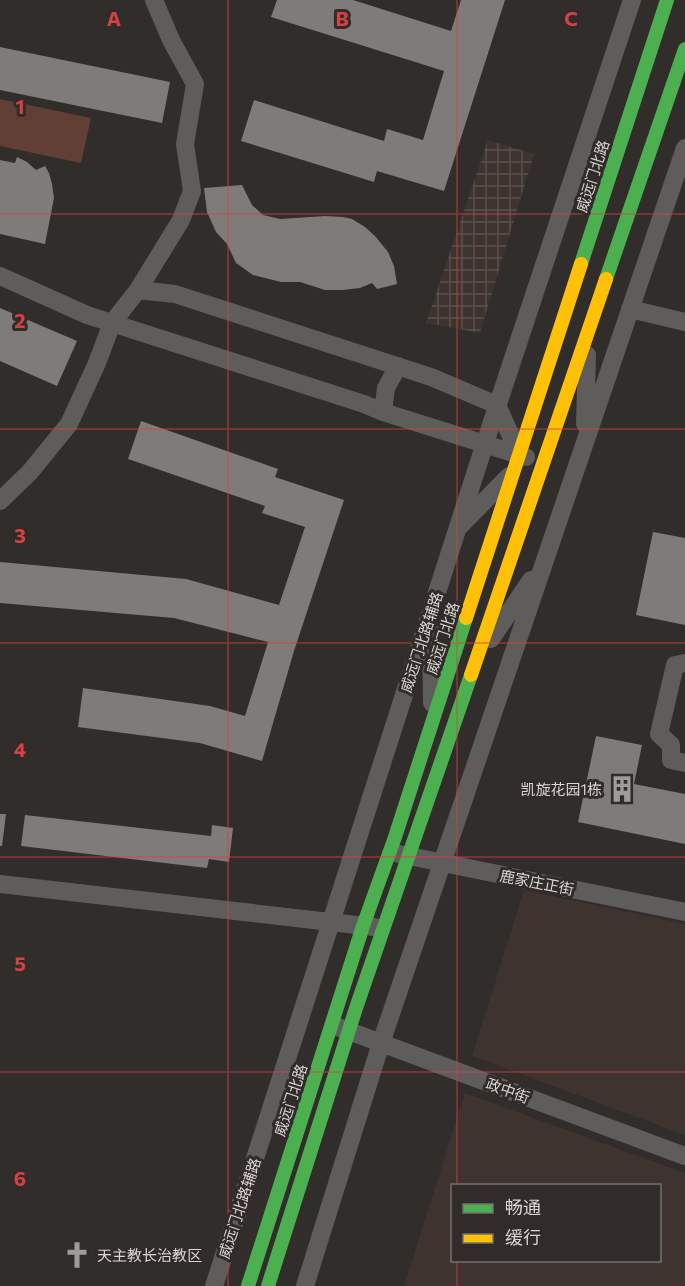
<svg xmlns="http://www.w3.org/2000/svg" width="685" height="1286" font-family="Commissioner,'Noto Sans SC',sans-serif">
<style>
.built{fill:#3e332f;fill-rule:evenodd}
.industrial{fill:url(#industrial-grid)}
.green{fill:#613f34}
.building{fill:#7e7b79}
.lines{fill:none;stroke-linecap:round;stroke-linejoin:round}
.street{stroke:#5f5d5c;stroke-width:18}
.fast{stroke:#4caf50;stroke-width:14}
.slow{stroke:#ffc107;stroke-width:14}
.grid{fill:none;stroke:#d64242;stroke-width:1.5;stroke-opacity:0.55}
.labels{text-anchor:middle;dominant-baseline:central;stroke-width:6;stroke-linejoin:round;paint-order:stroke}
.street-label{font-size:15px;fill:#d9d6d4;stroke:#312c2a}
.poi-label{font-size:15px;fill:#d9d6d4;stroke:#312c2a;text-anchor:end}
.grid-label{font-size:20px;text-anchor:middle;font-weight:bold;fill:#d64242;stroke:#312c2a;stroke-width:6;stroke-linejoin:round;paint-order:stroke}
</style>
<defs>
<pattern id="industrial-grid" width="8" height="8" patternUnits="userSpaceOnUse" patternTransform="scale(1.5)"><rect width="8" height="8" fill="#3e332f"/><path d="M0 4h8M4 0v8" fill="none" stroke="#59504c"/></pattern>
</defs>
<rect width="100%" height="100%" fill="#302d2b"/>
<path class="built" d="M524,890L685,924V1135L472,1056Z
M465,1093L685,1173V1286H404ZM452,1186H660V1260H452Z"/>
<path class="industrial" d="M488,140L534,154L480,333L426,323Z"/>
<path class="green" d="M0,99L91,118L81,163L0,146Z"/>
<path class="building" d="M277,0H353L451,31L461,0H505L444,191L377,171L374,182L241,141L254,100L384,141L387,129L423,140L444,71L271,17Z
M0,47L170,82L162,123L0,90Z
M17,157L27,162L36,170L45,166L49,173L52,184L54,198L45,244L0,234V160L15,163Z
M242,185L252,205L263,215L280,219L325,216L343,217L352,219L365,227L375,236L388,252L394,266L397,284L377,289L372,283L360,288L343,290H325L300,282H281L253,275L236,263L227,244L216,232L207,212L204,188Z
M0,308L77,341L57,386L0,361Z
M141,421L278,469L275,477L344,500L294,651L262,761L200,743L78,727L83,688L210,706L245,716L268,642L174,618L0,603V562L186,579L279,605L305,527L262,513L265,506L128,459Z
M653,532L685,538V625L636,615Z
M596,736L642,745L634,784L685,794V844L578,822Z
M0,814H6L2,846H0Z
M25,815L211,836L212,825L233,828L229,862L209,859L207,868L21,846Z"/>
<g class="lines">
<path class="street" d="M0,276L87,315L364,404L383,412L526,457
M138,290L181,220L192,191L185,144L195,84L171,40L154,0
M630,309L685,322
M383,412L386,388L398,366
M585,424L587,355
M0,501L30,472L69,424L97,363L112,323L138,290L175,294L431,377L497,405L519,454
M459,527L509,476
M431,629L432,703
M491,639L531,580
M685,663L675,665L659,734L671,745V760L685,763
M399,854L685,912
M0,884L374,927
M338,1027L685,1156
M214,1286L485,443L632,0
M305,1286L381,1043L685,148"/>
<path class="fast" d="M581,264L667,0
M606,279L685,49
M248,1286L363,926L395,837L466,618
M268,1286L356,1008L471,675"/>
<path class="slow" d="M466,618L581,264
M471,675L606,279"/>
</g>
<path class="grid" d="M228,0V1286M457,0V1186M0,214H685M0,429H685M0,643H685M0,857H685M0,1072H685M457,1260V1286"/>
<defs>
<symbol id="building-bare" viewBox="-9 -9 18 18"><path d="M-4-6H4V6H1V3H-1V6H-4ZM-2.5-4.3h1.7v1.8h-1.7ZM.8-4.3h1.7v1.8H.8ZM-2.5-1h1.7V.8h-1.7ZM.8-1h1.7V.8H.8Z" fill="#9e9b99" stroke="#312c2a" stroke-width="2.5" paint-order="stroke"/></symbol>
<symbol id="church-bare" viewBox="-9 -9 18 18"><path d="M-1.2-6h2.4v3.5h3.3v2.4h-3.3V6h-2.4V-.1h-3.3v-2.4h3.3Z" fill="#9e9b99" stroke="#312c2a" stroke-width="2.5" paint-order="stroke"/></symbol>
</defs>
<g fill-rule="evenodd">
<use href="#building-bare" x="603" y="770" width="38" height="38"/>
<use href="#church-bare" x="58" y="1236" width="38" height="38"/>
</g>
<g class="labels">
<g class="street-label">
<text transform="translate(592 176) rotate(-72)">威远门北路</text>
<text transform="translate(442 638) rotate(-72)">威远门北路</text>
<text transform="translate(421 642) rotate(-72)">威远门北路辅路</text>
<text transform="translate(537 882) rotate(11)">鹿家庄正街</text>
<text transform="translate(508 1090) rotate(20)">政中街</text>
<text transform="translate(290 1100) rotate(-72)">威远门北路</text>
<text transform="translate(239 1208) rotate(-72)">威远门北路辅路</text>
</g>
<g class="poi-label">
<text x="602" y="789">凯旋花园1栋</text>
<text x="97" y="1255" text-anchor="start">天主教长治教区</text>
</g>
</g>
<g class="grid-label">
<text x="114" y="26">A</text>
<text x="342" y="26">B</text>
<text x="571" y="26">C</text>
<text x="20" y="114">1</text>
<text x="20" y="328">2</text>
<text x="20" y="543">3</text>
<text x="20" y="757">4</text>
<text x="20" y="971">5</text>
<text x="20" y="1186">6</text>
</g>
<rect x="451" y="1184" width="210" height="78" fill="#312c2a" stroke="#74706e" stroke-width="1.5"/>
<rect x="463" y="1204" width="30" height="9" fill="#4caf50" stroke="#74706e" stroke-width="1.5"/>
<text x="505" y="1214" font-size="18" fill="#d9d6d4">畅通</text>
<rect x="463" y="1234" width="30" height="9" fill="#ffc107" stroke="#74706e" stroke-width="1.5"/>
<text x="505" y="1244" font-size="18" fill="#d9d6d4">缓行</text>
</svg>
